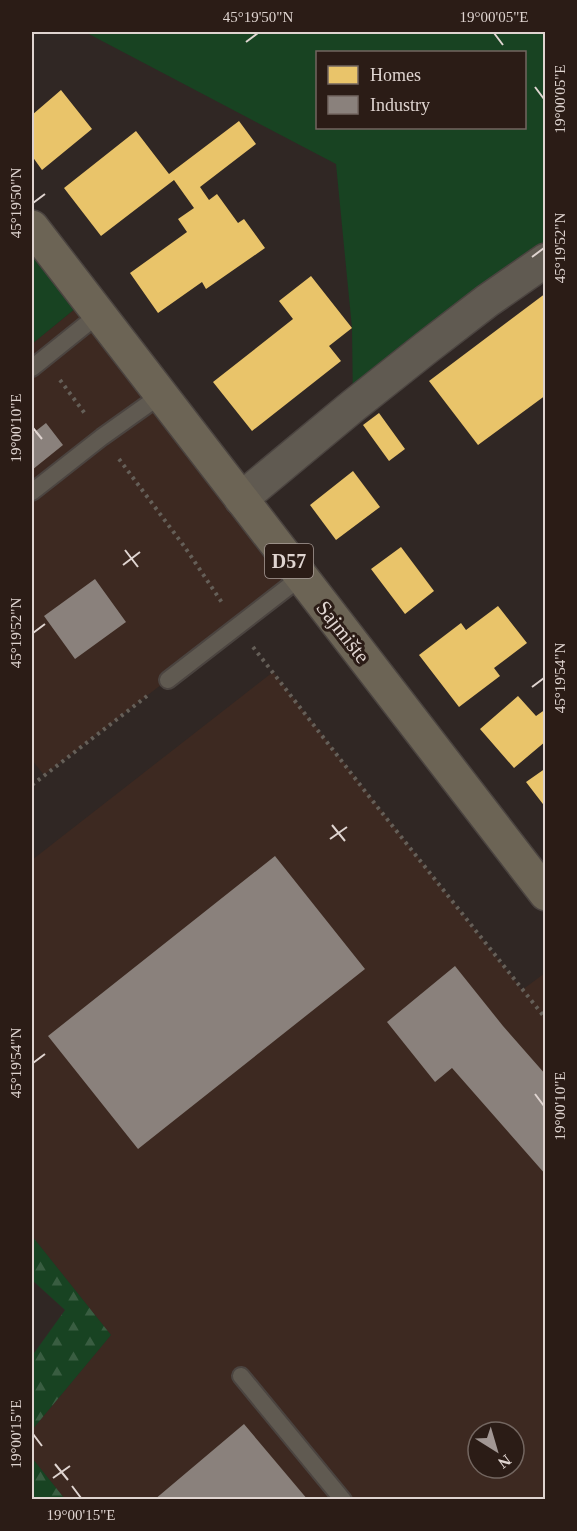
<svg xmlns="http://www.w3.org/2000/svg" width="577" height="1531" font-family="'Times New Roman',serif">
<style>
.built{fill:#3d2921;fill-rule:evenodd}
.grass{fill:#184322;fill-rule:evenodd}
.forest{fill:url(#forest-firs)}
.homes{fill:#e9c46a}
.industry{fill:#8a817c}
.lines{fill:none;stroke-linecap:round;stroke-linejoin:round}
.service-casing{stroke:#4b4440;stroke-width:20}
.minor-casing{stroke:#4b4440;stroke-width:36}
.primary-casing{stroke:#4b4440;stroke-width:36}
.path{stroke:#655f58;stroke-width:4;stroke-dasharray:3 4.5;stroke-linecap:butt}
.service{stroke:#605a51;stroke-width:16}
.minor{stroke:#605a51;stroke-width:33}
.primary{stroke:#6c6455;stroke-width:33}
.ticks{fill:none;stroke:#dfd4d0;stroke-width:2}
.labels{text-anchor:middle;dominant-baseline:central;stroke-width:6;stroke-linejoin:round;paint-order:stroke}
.shield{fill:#2b1c16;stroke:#a99d98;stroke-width:1.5}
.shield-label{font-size:20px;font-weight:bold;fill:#dfd4d0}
.street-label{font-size:21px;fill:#dfd4d0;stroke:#2b1c16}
.neatline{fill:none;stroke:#dfd4d0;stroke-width:2}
.ticks-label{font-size:15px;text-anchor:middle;fill:#dfd4d0}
</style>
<defs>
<pattern id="forest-firs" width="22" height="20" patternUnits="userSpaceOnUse" patternTransform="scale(1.5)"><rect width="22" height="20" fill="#184322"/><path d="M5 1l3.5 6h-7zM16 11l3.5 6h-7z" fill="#395d41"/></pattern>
</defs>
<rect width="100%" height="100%" fill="#302724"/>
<path class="built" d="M87,299L301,577L44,775L32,760V344Z
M273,672L522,990L545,973V1499H65L32,1458V1430L111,1335L32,1236V860ZM478,1432H514V1468H478Z"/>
<path class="grass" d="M85,32H545V260L353,406L352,328L336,164ZM318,52H524V128H318Z
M32,227L87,299L32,344Z"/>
<path class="forest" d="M32,1236L111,1335L32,1430V1356L65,1310L32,1280Z
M32,1458L65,1499H32Z"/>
<path class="homes" d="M61,90L92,129L42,170L32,156V115Z
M239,121L256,144L200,187L209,200L217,194L238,223L244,219L265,248L206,289L202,282L158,313L130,273L187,232L178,219L194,208L174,180L101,236L64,188L136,131L169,174Z
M311,276L352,328L329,346L341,361L252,431L213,382L293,319L279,301Z
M546,293V395L478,445L429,381Z
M379,413L405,449L389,461L363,425Z
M353,471L380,507L336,540L310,505Z
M401,547L434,591L405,614L371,569Z
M498,606L527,643L494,668L500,676L459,707L419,655L461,623L466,630Z
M518,696L536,716L546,709V741L514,768L480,729Z
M546,768V808L526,782Z"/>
<path class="industry" d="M46,423L63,445L32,470V434Z
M95,579L126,622L75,659L44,616Z
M275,856L365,969L138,1149L48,1036Z
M455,966L503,1026L546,1075V1175L452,1068L435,1082L387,1022Z
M244,1424L308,1500H154Z"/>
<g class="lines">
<defs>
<path id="service" d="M32,368L99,314
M32,492L102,437L161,395
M168,680L301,577
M241,1376L343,1500"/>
<path id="minor" d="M241,499L353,406L426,348L487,301L546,260"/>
<path id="primary" d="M32,227L546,894"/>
</defs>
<use href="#service" class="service-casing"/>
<use href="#minor" class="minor-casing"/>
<use href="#primary" class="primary-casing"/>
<path class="path" d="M60,380L86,415
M119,459L184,546L223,604
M253,647L375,804L546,1019
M32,785L147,696"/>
<use href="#service" class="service"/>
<use href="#minor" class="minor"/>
<use href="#primary" class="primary"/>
</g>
<path class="ticks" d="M494,33L503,45M246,42L258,33M535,87L544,99M33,203L45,194M532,257L544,248M33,428L42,439M125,550L138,567M123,565L140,552M33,633L45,624M532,687L544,678M332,825L345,841M330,839L347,827M33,1063L45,1054M535,1094L544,1106M33,1434L42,1446M55,1464L68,1480M53,1478L70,1466M72,1486L81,1498"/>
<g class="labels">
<rect class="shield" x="265" y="544" width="48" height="34" rx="4.5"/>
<g class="shield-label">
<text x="289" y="561">D57</text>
</g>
<g class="street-label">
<text transform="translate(343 632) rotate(52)">Sajmište</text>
</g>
</g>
<rect width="577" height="1531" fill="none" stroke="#2b1c16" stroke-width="66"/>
<rect x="316" y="51" width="210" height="78" fill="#2b1c16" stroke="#736660" stroke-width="1.5"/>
<rect x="328" y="66" width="30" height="18" fill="#e9c46a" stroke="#736660" stroke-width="1.5"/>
<text x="370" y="81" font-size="18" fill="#dfd4d0">Homes</text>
<rect x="328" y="96" width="30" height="18" fill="#8a817c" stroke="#736660" stroke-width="1.5"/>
<text x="370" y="111" font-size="18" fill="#dfd4d0">Industry</text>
<g transform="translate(496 1450) rotate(143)"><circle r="28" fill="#2b1c16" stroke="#736660" stroke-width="1.5"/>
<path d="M0-4.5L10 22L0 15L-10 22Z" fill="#a29794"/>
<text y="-9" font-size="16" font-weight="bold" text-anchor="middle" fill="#dfd4d0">N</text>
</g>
<rect x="33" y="33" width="511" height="1465" class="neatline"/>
<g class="ticks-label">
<text x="258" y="22">45°19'50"N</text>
<text x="494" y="22">19°00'05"E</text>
<text transform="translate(560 99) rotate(-90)" y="5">19°00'05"E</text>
<text transform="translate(16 203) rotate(-90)" y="5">45°19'50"N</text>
<text transform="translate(560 248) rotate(-90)" y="5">45°19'52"N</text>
<text transform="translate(16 428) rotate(-90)" y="5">19°00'10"E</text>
<text transform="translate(16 633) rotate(-90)" y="5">45°19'52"N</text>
<text transform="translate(560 678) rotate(-90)" y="5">45°19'54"N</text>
<text transform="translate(16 1063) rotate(-90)" y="5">45°19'54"N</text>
<text transform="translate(560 1106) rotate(-90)" y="5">19°00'10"E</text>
<text transform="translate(16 1434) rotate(-90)" y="5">19°00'15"E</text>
<text x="81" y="1520">19°00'15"E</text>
</g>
</svg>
